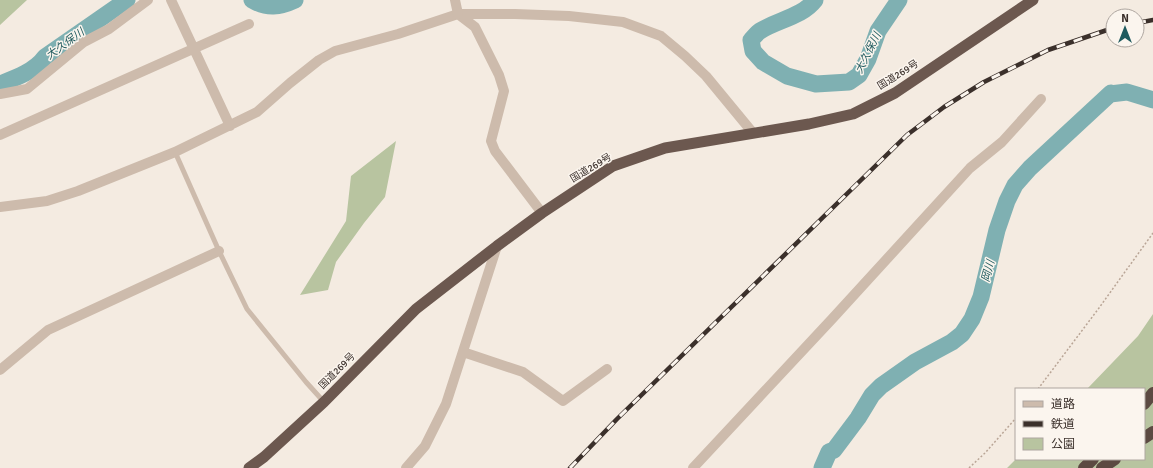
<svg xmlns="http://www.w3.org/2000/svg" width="1153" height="468" font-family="Signika,'Noto Sans JP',sans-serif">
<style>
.green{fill:#b8c4a0}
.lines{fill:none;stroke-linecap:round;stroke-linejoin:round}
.river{stroke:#7fb0b2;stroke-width:17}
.path{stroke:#b9a596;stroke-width:1.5;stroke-dasharray:2 2;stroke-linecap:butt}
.service{stroke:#cdbbac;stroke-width:5}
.minor{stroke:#cdbbac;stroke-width:10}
.tertiary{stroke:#cdbbac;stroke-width:10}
.trunk{stroke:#6c584f;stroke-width:11}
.motorway{stroke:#5c4a42;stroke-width:12}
.rail-casing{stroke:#3b302b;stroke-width:4.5}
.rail{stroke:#fbf5ee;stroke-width:3;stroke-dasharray:9;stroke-linecap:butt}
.labels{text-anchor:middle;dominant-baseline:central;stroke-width:3;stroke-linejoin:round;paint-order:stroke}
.street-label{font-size:10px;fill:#3b302b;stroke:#fbf5ee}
.water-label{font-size:11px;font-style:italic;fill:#1f5a5e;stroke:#fbf5ee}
</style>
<rect width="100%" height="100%" fill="#f4ebe1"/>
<path class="green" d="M0,0H27L0,25Z
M396,141L385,197L364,223L336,262L328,290L300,295L346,221L351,176Z
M1153,314V468H1007L1016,459H1144V389H1087L1138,336Z"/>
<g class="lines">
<path class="river" d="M252,0C267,9 280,7 295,0
M815,0C802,17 777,20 760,31C757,33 754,37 751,40L753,51L763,62L787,76L816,84L849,82L859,75L868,59L878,31L899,0
M0,84C16,78 35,71 45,57L127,0
M822,468L829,452L834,450L858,418L872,395L881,386L915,362L952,342L962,334L972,319L981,297L997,230L1007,201L1015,185L1030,168L1111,93L1110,94L1127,92L1153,100"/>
<path class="path" d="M1038,389L1099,308L1153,233
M969,468L985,453L1016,418"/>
<path class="service" d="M175,152L219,251L247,309L306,382L324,402"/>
<path class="minor" d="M171,0L230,126
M458,14L475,27L499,75L504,91L491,141L495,151L542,213
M0,94L27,89L84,42L109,29L148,0
M0,135L249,24
M0,207L47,201L78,191L175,152L257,112L290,83L319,60L335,51L398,34L458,14H515L569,16L623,22L661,36L685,56L706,76L753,133
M463,352L523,372L563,401L607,369
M406,468L425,446L446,404L497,246
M693,468L832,319L970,168L1002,142L1041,99"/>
<path class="tertiary" d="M455,0L458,14
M0,370L48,330L219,251"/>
<path class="trunk" d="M249,468L264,457L324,402L416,309L497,246L542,213L613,166L665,148L809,124L853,114L895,93L1033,0"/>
<path class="motorway" d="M1144,404L1153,393
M1144,438L1153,432
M1084,468L1093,459
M1102,468L1115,459"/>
<defs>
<path id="rail" d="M1137,23L1153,20
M570,468L617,419L907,135L944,107L984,82L1048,50L1113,28"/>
</defs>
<use href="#rail" class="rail-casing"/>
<use href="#rail" class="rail"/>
</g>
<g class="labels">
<g class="street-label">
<text transform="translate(898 75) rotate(-32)">国道269号</text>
<text transform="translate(591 168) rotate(-31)">国道269号</text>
<text transform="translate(337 371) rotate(-45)">国道269号</text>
</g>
<g class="water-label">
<text transform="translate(65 44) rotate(-36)">大久保川</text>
<text transform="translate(868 53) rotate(-63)">大久保川</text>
<text transform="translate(988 271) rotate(-75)">岡川</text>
</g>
</g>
<rect x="1015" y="388" width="130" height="72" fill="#fbf5ee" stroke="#aea6a0"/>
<rect x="1023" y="401" width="20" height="6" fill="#cdbbac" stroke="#aea6a0"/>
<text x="1051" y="408" font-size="12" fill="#3b302b">道路</text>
<rect x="1023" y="421" width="20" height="6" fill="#3b302b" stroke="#aea6a0"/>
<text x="1051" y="428" font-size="12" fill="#3b302b">鉄道</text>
<rect x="1023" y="438" width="20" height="12" fill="#b8c4a0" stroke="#aea6a0"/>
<text x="1051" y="448" font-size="12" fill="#3b302b">公園</text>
<g transform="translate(1125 28)"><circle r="19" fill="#fbf5ee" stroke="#aea6a0"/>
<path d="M0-3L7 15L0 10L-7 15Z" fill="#1f5a5e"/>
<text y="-6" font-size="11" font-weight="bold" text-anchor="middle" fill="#3b302b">N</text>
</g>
</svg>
